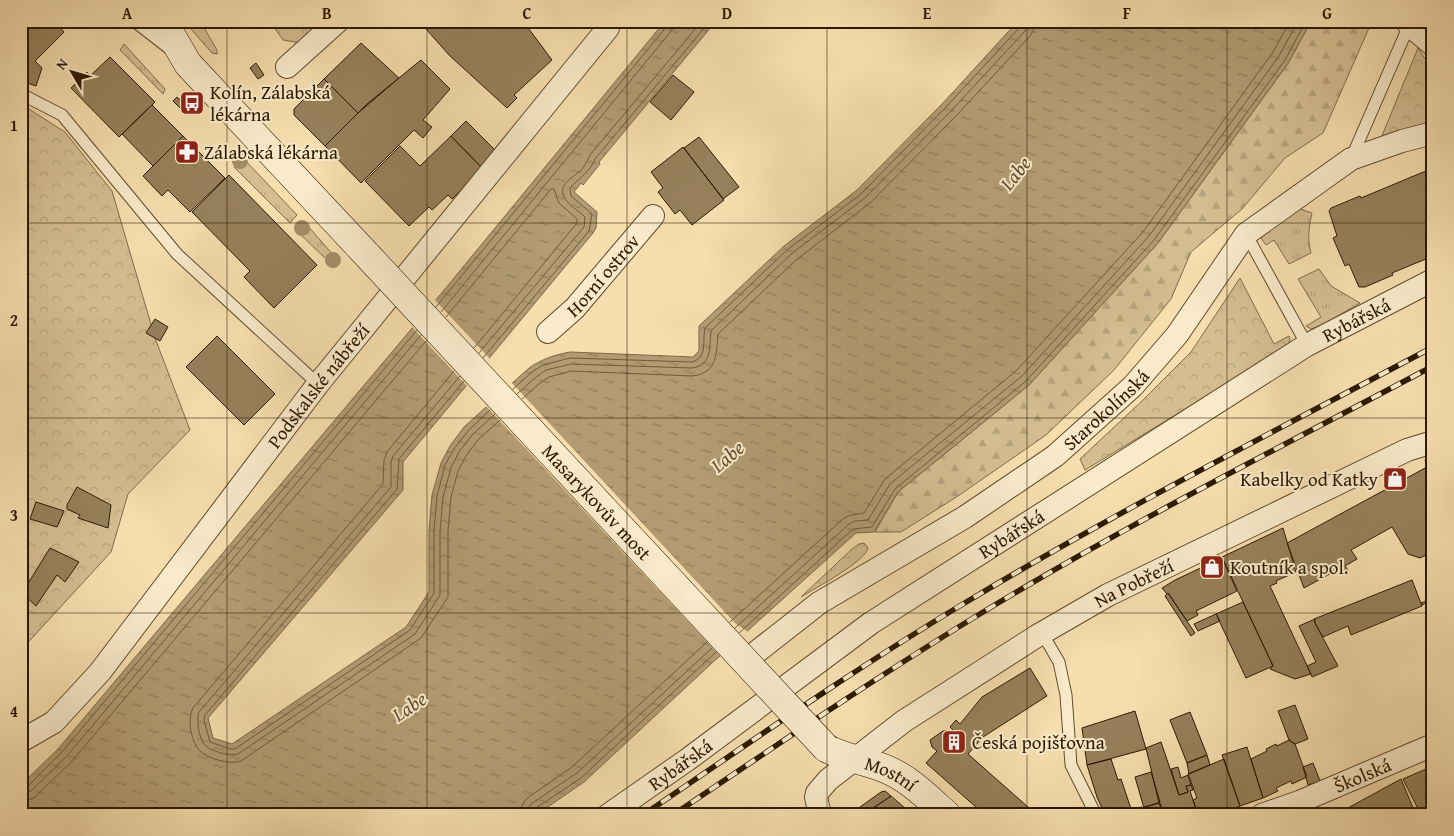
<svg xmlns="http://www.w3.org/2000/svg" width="1454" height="836" font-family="'Gentium Book Plus',serif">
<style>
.grass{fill:url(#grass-tufts);stroke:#806c49}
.forest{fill:url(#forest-firs);stroke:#806c49}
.park{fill:url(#park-crowns);stroke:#806c49}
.water{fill:url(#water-ripples);stroke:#7d6745}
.pier{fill:#f6deae}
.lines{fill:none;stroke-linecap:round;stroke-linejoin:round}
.shore{stroke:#705a3a;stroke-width:1}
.building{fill:#96805b;stroke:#2d1a01}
.lane-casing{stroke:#5f4b2c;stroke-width:13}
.street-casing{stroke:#5f4b2c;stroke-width:24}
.secondary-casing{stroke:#2d1a01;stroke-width:29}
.lane{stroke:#f9eaca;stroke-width:11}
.street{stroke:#f9eaca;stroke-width:22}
.secondary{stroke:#f9eaca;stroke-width:28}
.rail-casing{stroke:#2d1a01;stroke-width:5.5}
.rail{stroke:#f9eaca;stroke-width:4;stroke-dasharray:11;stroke-linecap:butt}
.secondary-bridge-casing{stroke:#2d1a01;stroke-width:29;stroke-linecap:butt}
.secondary-bridge{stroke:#f9eaca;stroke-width:28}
.tree{fill:#a38d66}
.grid{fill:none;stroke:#2d1a01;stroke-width:1;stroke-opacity:0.55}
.labels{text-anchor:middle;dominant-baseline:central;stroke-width:4;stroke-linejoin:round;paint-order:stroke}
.poi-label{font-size:19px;fill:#2d1a01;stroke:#f9eaca;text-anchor:start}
.street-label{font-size:19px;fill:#2d1a01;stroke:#f9eaca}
.water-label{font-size:20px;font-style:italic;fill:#624e2f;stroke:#f9eaca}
.neatline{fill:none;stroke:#2d1a01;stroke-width:2}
.grid-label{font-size:16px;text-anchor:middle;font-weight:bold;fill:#2d1a01}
</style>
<defs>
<pattern id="grass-tufts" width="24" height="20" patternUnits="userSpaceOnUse" patternTransform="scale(1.25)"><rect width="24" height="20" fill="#d4bd91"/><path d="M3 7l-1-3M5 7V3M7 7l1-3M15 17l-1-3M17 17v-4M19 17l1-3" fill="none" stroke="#b6a27b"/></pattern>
<pattern id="forest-firs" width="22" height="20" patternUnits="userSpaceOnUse" patternTransform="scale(1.25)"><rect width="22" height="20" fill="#d4bd91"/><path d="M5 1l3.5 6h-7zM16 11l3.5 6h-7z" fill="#b6a27b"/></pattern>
<pattern id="park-crowns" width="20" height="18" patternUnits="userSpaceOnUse" patternTransform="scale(1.25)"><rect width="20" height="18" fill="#d4bd91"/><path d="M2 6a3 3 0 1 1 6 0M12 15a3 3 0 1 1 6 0" fill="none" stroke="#b6a27b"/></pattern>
<pattern id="water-ripples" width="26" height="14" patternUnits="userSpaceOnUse" patternTransform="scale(1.25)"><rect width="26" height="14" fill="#b29b73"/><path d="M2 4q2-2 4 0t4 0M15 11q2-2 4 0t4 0" fill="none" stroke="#917e5c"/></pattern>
</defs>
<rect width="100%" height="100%" fill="#f6deae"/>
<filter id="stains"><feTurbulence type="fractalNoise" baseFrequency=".004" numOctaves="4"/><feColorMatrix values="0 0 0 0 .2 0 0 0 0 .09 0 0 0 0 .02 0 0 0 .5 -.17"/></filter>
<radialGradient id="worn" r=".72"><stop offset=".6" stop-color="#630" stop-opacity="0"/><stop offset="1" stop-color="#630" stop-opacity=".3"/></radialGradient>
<path class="grass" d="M184,21H200L217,50V54L212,53Z
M282,21H327L301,43L283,40L274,27Z
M124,44L165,89L163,94L120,50Z
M243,158L297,215L290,223L234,167Z
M1297,208L1312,213C1309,226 1307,239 1311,253L1289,264L1274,240L1266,245L1261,238L1278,220Z
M307,225L335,257L330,263L298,232Z
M1319,269L1331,286L1360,303L1322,325L1311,329L1306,326L1321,317L1298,279Z
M864,543L868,548C865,562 815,588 801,597L852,549L859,544Z"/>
<path class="forest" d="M1311,21H1372L1323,133L1285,158L1242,209L1191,252L1171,299L1114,370L1046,435L958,496L901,532H875L898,492L1029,385L1158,243L1289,62Z"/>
<path class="park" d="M1418,48L1433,71V123L1379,143Z
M21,104L65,132L112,191L155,338L190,430L128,494L111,552L21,650Z
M1240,278L1274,344L1289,336L1290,340L1287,347L1085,470L1080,459L1142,401L1191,352Z"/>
<path class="water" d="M665,21H716L599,162L600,164L583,185L581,183L574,192L597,212L596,228L593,233L403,462V490L208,718L213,738L232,744L406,627L429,592V531L432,495L441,463L450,446L464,427L529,368C542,359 554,355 570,352L693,357L699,351V326L784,246L857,190L943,103L1018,21H1311L1289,62L1158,243L1029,385L898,492L874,532L856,533L712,663L584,782L536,815H21V785L58,749L445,289Z"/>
<path class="pier" d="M434,299L491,360L468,387L411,326Z
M510,381L735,623L750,633L722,658L485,405Z"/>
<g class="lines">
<path class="shore" d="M436,307L667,26L668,21
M441,312L672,30L675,21
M446,317L551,189H554L559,203L577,219V223L474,348
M479,353L584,227L585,217C579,211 568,205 564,197C558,185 572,178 579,172C585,167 587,161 590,155L702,21
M483,358L589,231L592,214L571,196L570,188C579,178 590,172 595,159L710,21
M454,371L387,452L384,460L383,484L193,708C187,719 191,741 199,750C208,759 229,765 241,761L421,638L448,597V531L451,497L458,471L466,456L478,440L500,420
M460,376L393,456L391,462V487L199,712C196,720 199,737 204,744C209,751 231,757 238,754L415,634L440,595V531L443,497L451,468L459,452L472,435L495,414
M464,381L399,459L397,489L205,715L204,720L210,742L230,749H235L410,630L434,593V531L437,496L445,465L454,449L468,431L490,410
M513,389L532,372L543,365L570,358L692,362C708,357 702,341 705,328L787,250L861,194L946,107L1020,27L1021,21
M517,394L536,377L546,370L571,364L692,368C713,365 709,346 711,331L791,254L865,198L951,111L1025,31L1027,21
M522,399L540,383L549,377L571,371L692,376C719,373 716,352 718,334L796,260L870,203L956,116L1030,36L1034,29L1035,21
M730,622L844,518L851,515L864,513L885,479L1016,371L1143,232L1273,52L1290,21
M735,628L849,524L855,521L868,520L890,484L1022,376L1149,236L1279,56L1298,21
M739,633L853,529L872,527L895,489L1026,381L1154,240L1285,60L1306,21
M21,788L27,787L62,752L417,330
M21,794L31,791L67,756L421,335
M21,802L34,798L72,761L426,341
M520,815L521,807L526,799L572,767L707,642
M527,815L528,809L531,804L577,773L712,648
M533,815L536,808L581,778L716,652"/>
</g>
<path class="building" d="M21,21H54L64,32L35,61L42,68L36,86L21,81Z
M419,21H523L552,60L514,95L517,98L507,108L449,55Z
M361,43L399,78L358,113L324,79Z
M110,57L155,102L119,137L71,88L87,72L90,76Z
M421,60L450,89L423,120L432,127L423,138L414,130L361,183L325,146L367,104Z
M256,63L264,75L258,79L250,68Z
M673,75L694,92L671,120L650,102Z
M324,79L358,113L325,146L294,115V109Z
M177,97L188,108L184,112L173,101Z
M152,105L183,136L153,166L122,134Z
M466,121L499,154L483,169L451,136Z
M183,136L225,178L190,212L168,190L162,196L143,176Z
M451,136L483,169L452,199L448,195L432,210L429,207L409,226L365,181L400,146L420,166Z
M699,137L739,187L723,199L684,148Z
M683,147L724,200L692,225L680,210L675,214L658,192L663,188L651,172Z
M1433,168V256L1392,273L1393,275L1365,287H1359L1349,264L1345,266L1333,238L1337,236L1329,211L1331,208L1360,196L1361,198Z
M229,175L317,265L274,308L244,277L250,271L192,212Z
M155,319L168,327L160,341L146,333Z
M217,336L275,394L244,425L186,367Z
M1433,458V486L1425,460Z
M1427,467L1433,486V570L1426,555L1420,558L1408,554L1392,527L1351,550L1357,559L1345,566L1348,570L1340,574L1337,570L1304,588L1287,543Z
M77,487L111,505L108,528L78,518L80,515L67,509V505Z
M36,502L64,511L57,527L30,519Z
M1283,528L1296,572L1276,581L1277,583L1270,586L1311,674L1295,679L1270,669L1273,666L1222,557Z
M50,548L79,562L65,582L57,575L36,606L22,593Z
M1222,558L1237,591L1196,611L1198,615L1187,621L1168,593L1167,594L1162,588L1175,580Z
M1412,580L1422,606L1351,635L1348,626L1323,637L1315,623L1314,619Z
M1168,593L1195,633L1191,636L1165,596Z
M1433,598V622L1426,603L1422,605L1421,603Z
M1243,602L1273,666L1246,678L1216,614Z
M1216,614L1220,621L1198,631L1194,624Z
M1315,619V623L1338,666L1312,677L1307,666L1316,662L1299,626Z
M1030,668L1047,696L983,737L968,754L1037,815H985L926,763L937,751L932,747L930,740L943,731H947L951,734L954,731L950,727L956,720L960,724L982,697Z
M1295,705L1308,739L1295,744L1289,740L1278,711Z
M1135,711L1146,749L1087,765L1082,728Z
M1190,712L1207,755L1187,763L1170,720Z
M1289,740L1295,744L1307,777L1292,784L1291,781L1276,788L1278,791L1263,798L1251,759L1267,751L1266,749L1276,744L1277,746Z
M1161,742L1179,795L1188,792L1186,786L1191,785L1193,790L1190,791L1198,815H1164L1159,803L1146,748Z
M1247,747L1263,798L1240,806L1222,755Z
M1207,755L1210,765L1189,774L1187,763Z
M1111,759L1118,780L1121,779L1131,809L1142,807L1145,815H1105L1097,797L1087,765Z
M1224,759L1240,806L1217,815H1198L1193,800L1197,798L1188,774Z
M1313,763L1320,781L1308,785L1303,767Z
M1433,766V813L1421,815L1403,779Z
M1178,767L1181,778L1188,775L1191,785L1186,786L1188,792L1179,795L1171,769Z
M1151,772L1160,802L1144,808L1135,777Z
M1401,779L1416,815H1335Z
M885,791L891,796L863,815H849L881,792Z
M891,796L913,815H863Z
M1160,803L1164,815H1145L1143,807Z"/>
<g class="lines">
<defs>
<path id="lane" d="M134,21L170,49
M21,94L62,115L177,254L318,384
M1351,159L1410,23
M1246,234L1307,345
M1042,633L1059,662L1066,695L1071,765L1093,809"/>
<g id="street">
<path d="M1409,25L1433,45"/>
<path d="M287,67L338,21"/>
<path id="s1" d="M548,332L575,308L653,216"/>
<path id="s2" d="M745,661L819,603L965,517L1055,456L1133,386L1177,335L1246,234L1351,159L1402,141L1433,133"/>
<path id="s3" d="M21,741L54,722L100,672L318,384L608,28L606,21"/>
<path id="s4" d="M608,815L687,760L871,623L1307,345L1433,280"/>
<path id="s5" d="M820,815L816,797L817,793L828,780L904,721L1037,636L1108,595L1407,450L1433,442"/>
<path id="s6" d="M1262,815L1299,802L1433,745"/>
</g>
<g id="secondary">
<path d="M163,21L188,64L368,256"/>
<path id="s7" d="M826,748C846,759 868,761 888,770C911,780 929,799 947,815"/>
</g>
</defs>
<use href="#lane" class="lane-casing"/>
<use href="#street" class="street-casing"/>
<use href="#secondary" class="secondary-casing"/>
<use href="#lane" class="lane"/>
<use href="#street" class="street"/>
<use href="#secondary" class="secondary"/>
<defs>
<path id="rail" d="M643,815C749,743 853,670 963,604C1116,512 1275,431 1433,347
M673,815C771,749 869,682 970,620C1120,528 1277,449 1433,366"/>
</defs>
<use href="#rail" class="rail-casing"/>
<use href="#rail" class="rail"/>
<defs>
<g id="secondary-bridge">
<path id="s8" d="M368,256L826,748"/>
</g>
</defs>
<use href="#secondary-bridge" class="secondary-bridge-casing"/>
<use href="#secondary-bridge" class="secondary-bridge"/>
</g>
<g class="tree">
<circle cx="240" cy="161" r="8"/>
<circle cx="302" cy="228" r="8"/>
<circle cx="333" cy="260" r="8"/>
</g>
<path class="grid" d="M227,21V815M427,21V815M627,21V815M827,21V815M1027,21V815M1227,21V815M21,223H1433M21,418H1433M21,613H1433"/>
<defs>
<symbol id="bus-square" viewBox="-11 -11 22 22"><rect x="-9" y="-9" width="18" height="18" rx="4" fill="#8f2418" stroke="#f9eaca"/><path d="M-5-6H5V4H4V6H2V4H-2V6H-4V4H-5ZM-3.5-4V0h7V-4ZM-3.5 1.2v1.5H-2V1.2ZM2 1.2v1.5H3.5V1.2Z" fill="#fff"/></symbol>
<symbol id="pharmacy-square" viewBox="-11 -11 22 22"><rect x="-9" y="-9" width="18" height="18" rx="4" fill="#8f2418" stroke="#f9eaca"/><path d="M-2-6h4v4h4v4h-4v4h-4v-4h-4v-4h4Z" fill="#fff"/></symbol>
<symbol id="shop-square" viewBox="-11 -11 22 22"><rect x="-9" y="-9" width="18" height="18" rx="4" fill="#8f2418" stroke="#f9eaca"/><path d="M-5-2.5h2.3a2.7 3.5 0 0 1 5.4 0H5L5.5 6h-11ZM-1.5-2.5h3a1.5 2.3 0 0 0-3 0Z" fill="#fff"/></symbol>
<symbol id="building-square" viewBox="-11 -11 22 22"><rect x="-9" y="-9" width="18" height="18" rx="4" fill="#8f2418" stroke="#f9eaca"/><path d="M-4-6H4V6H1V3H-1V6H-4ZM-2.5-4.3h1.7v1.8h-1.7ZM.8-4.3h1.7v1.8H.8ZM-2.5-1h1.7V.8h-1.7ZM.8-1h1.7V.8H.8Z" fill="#fff"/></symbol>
</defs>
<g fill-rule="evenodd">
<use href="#bus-square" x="178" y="89" width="28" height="28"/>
<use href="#pharmacy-square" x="173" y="138" width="28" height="28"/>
<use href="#shop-square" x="1381" y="465" width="28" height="28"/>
<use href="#shop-square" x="1198" y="553" width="28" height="28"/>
<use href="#building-square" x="940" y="728" width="28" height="28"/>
</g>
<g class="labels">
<g class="poi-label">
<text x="210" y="92">Kolín, Zálabská<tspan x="210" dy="22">lékárna</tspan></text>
<text x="204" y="152">Zálabská lékárna</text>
<text x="1378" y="479" text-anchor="end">Kabelky od Katky</text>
<text x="1230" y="567">Koutník a spol.</text>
<text x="972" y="742">Česká pojišťovna</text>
</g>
<g class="street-label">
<text stroke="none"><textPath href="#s1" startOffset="79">Horní ostrov</textPath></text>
<text stroke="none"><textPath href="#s4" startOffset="898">Rybářská</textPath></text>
<text stroke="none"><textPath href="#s3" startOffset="466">Podskalské nábřeží</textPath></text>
<text stroke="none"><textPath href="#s2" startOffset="441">Starokolínská</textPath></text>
<text stroke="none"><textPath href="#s8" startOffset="336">Masarykovův most</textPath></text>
<text stroke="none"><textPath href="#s4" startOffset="492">Rybářská</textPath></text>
<text stroke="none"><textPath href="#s5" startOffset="404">Na Pobřeží</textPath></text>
<text stroke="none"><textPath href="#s4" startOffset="88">Rybářská</textPath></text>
<text stroke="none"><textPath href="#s6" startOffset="108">Školská</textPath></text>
<text stroke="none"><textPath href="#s7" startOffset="70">Mostní</textPath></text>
</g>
<g class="water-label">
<text transform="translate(1015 173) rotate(-52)">Labe</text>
<text transform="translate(727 456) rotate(-41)">Labe</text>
<text transform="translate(409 706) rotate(-34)">Labe</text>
</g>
</g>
<rect width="1454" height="836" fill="none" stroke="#f6deae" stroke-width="55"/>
<g transform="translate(72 72) rotate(308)" stroke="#f9eaca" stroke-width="4" paint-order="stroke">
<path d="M0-4L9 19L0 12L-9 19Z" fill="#2d1a01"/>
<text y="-8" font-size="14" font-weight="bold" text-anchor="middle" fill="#2d1a01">N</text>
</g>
<rect x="28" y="28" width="1398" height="780" class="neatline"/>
<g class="grid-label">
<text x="127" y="19">A</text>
<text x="327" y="19">B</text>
<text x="527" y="19">C</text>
<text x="727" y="19">D</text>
<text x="927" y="19">E</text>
<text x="1127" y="19">F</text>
<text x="1327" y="19">G</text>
<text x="14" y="131">1</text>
<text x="14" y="326">2</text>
<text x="14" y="521">3</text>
<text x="14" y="717">4</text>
</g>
<rect width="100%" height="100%" filter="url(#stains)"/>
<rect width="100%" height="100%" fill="url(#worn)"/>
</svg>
